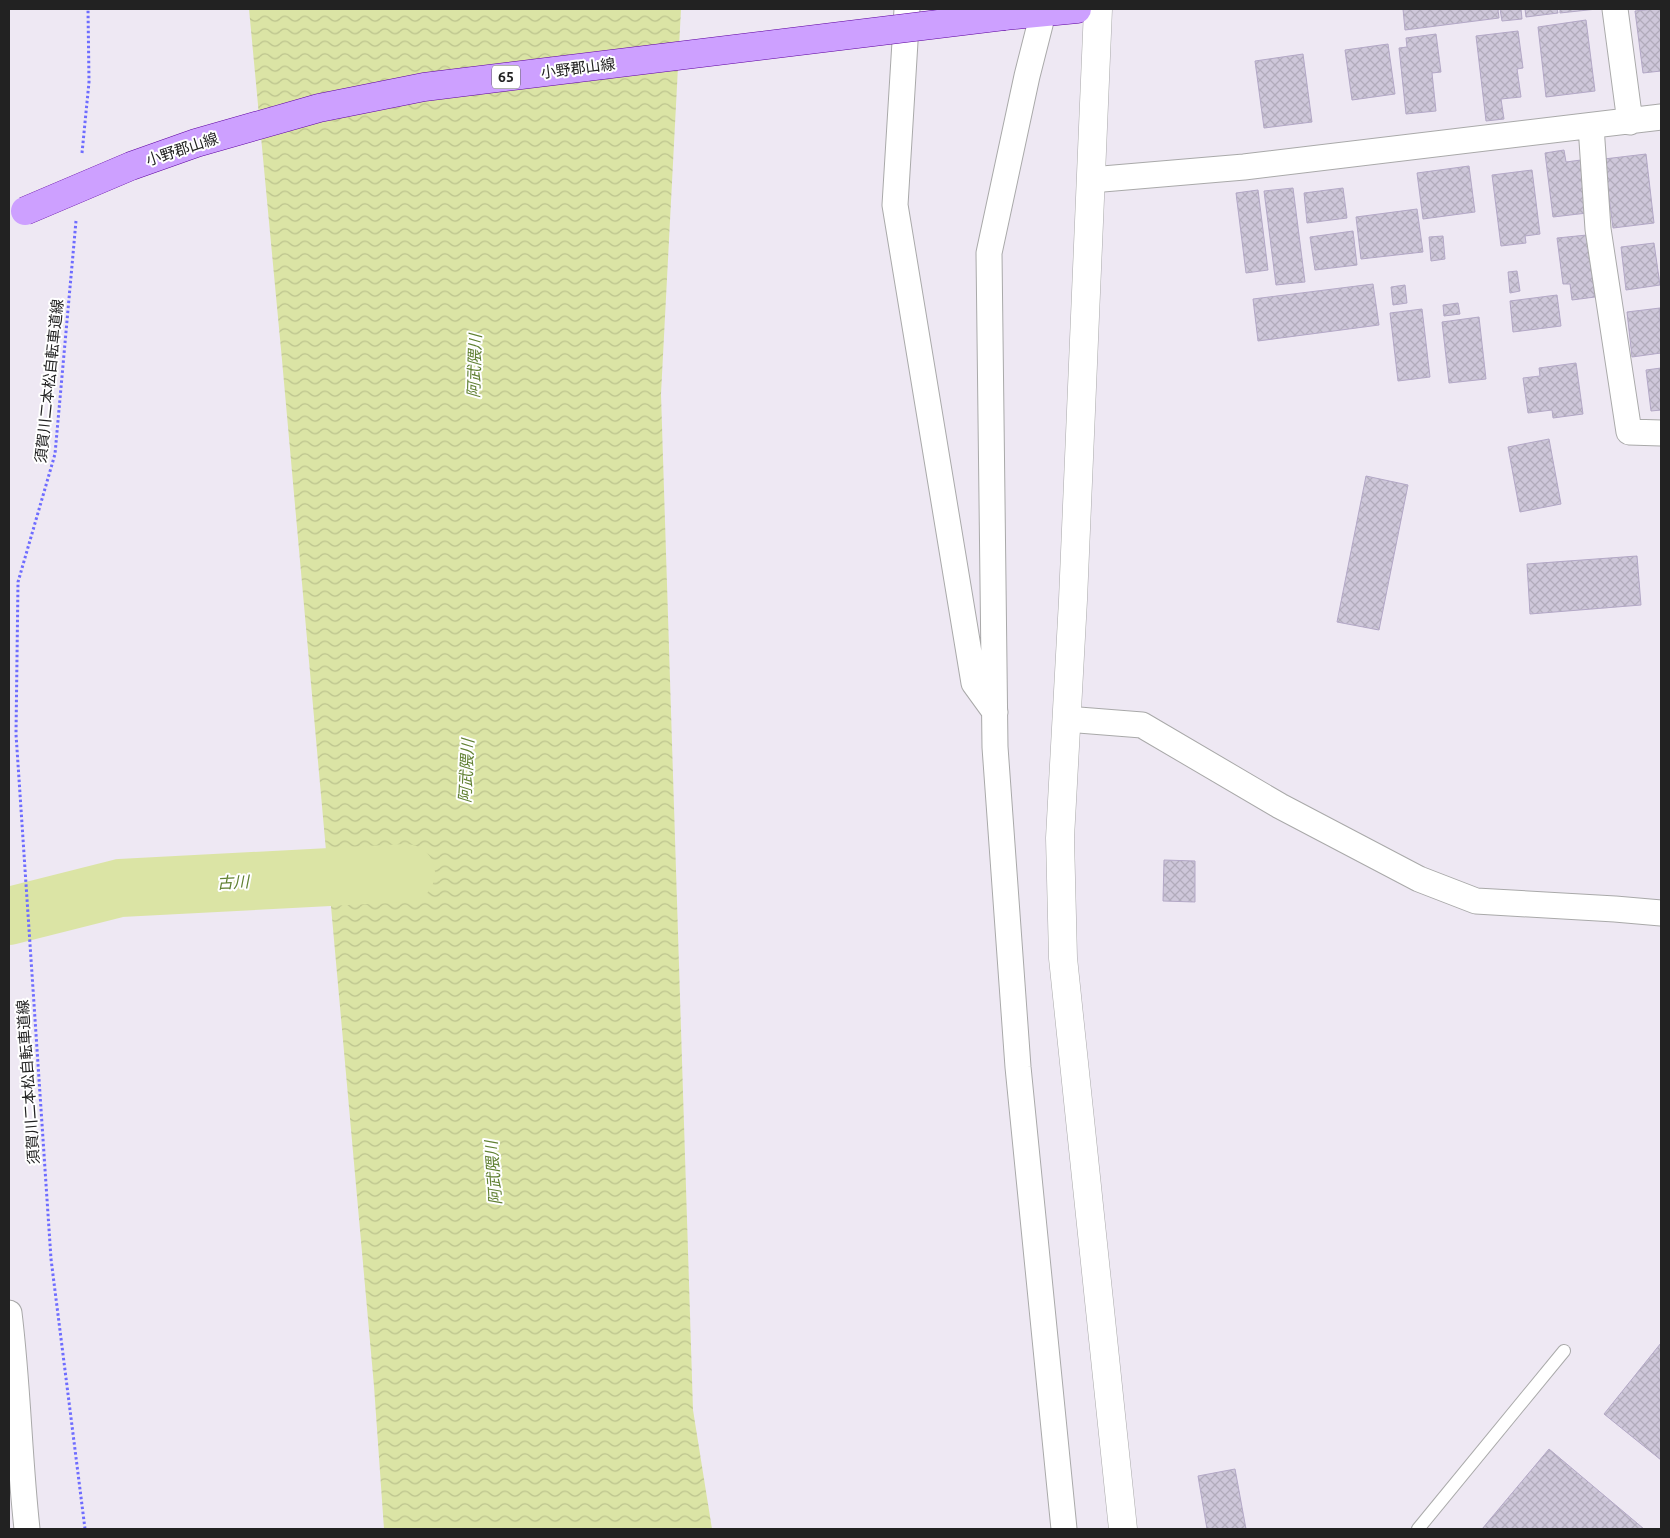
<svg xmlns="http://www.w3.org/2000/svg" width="1670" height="1538" font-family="Ubuntu,'Noto Sans JP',sans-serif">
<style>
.water{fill:url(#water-waves)}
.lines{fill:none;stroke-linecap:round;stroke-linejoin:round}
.river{stroke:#dbe4a5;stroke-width:58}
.building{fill:url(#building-cross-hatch);stroke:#b3a8c6}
.service-casing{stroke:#a9a9a9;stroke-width:14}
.minor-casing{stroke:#a9a9a9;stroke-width:27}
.tertiary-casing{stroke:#a9a9a9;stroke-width:29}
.primary-casing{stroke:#5c009f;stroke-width:29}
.path{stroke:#6e6cff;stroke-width:3;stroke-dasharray:2.5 2.5;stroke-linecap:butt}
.service{stroke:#fff;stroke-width:12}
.minor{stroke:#fff;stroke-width:25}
.tertiary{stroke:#fff;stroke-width:28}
.primary{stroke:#cda0ff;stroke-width:28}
.primary-bridge-casing{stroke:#5c009f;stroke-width:29;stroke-linecap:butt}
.primary-bridge{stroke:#cda0ff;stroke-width:28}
.labels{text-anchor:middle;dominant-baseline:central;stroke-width:4;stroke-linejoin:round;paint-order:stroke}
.shield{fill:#fff;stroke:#646464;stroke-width:1}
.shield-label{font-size:14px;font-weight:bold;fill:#222}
.street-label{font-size:15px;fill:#222;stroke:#fff}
.water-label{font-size:16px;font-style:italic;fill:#608032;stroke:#fff}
</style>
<defs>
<pattern id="water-waves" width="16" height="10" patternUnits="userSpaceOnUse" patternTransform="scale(1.25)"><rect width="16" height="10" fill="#dbe4a5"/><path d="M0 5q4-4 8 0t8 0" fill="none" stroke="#bcc38e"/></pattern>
<pattern id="building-cross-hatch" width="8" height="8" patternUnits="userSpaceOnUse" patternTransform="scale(1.25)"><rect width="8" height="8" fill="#cec7da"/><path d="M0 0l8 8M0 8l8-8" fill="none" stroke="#b1abbb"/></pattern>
</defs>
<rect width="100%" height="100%" fill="#eee8f3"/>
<path class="water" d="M249,9H681L661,394L693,1410L712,1529H384L374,1386L282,360Z"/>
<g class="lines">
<path class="river" d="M9,916L120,888L406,873"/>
</g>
<path class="building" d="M1403,9H1498L1499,18L1405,30Z
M1500,9H1521L1522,19L1502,21Z
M1525,9H1557L1558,13L1526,17Z
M1560,9H1597L1560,13Z
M1654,9H1661V71L1643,73L1635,11Z
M1586,20L1595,91L1546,97L1538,27Z
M1518,31L1523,68L1517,69L1521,97L1501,99L1504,119L1486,121L1476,36Z
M1436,34L1441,72L1432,73L1436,111L1406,114L1399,48L1407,47L1406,38Z
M1388,44L1395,94L1352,100L1345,50Z
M1303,54L1312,122L1264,128L1255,61Z
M1564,150L1566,162L1581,160L1587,213L1553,217L1545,153Z
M1646,154L1654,223L1613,228L1604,159Z
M1469,166L1475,212L1423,219L1417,173Z
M1532,170L1540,234L1525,236L1526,243L1501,246L1492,175Z
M1293,188L1305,282L1276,285L1264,191Z
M1343,188L1347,218L1307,223L1304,193Z
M1258,190L1268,270L1246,273L1236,193Z
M1417,209L1423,252L1361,259L1356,217Z
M1353,231L1357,265L1315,270L1310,237Z
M1587,235L1595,297L1572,300L1570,284H1563L1557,238Z
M1443,236L1445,259L1431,261L1429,237Z
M1654,243L1660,285L1626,290L1621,247Z
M1517,271L1520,291L1510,293L1508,272Z
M1373,284L1379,325L1258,341L1253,299Z
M1405,285L1407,303L1393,305L1391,287Z
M1557,295L1561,326L1513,332L1510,301Z
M1458,303L1460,314L1444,316L1443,305Z
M1660,308L1661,353L1632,357L1627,312Z
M1422,309L1430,377L1398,381L1390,313Z
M1479,317L1486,379L1449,383L1442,322Z
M1576,363L1583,414L1553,418L1552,410L1528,413L1523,378L1540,376L1539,368Z
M1661,368V410L1651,411L1646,370Z
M1549,439L1561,504L1520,512L1508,447Z
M1366,476L1408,485L1379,630L1337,622Z
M1637,556L1641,605L1530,614L1527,564Z
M1164,860L1195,861V902L1163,901Z
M1661,1343V1460L1604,1414Z
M1549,1449L1644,1529H1482Z
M1235,1469L1246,1529H1207L1198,1476Z"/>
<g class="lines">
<defs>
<path id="service" d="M1418,1529L1564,1351"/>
<path id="minor" d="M907,9L895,205L974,683L995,712
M1042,9L1043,13L1027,76L989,253L995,747L1018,1067L1064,1529
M1615,9L1630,122
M1591,126L1598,229L1629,432L1661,433
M1091,180L1244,167L1661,117
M1066,719L1142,725L1280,806L1419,879L1476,901L1615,909L1661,913
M9,1313C18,1385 19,1457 27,1529"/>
<path id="tertiary" d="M1098,9L1073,600L1060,838L1063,958L1123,1529"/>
<path id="primary" d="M1004,16L1077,9"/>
</defs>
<use href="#service" class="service-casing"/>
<use href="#minor" class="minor-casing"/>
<use href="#tertiary" class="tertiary-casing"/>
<use href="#primary" class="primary-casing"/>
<path class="path" d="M82,153L89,82L88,9
M76,221L55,454L18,582L16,734L51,1259L85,1529"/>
<use href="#service" class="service"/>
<use href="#minor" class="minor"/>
<use href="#tertiary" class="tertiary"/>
<use href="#primary" class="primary"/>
<defs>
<path id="primary-bridge" d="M25,211L131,166L196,143L319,108L424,87L1004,16"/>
</defs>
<use href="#primary-bridge" class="primary-bridge-casing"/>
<use href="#primary-bridge" class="primary-bridge"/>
</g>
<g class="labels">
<rect class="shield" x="492" y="65.5" width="28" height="23" rx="4"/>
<g class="shield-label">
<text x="506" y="77">65</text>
</g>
<g class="street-label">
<text transform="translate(578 68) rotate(-7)">小野郡山線</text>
<text transform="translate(182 149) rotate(-18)">小野郡山線</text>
<text transform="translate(49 381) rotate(-84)">須賀川二本松自転車道線</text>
<text transform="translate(28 1082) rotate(-94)">須賀川二本松自転車道線</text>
</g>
<g class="water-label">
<text transform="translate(474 366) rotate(-88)">阿武隈川</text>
<text transform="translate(466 771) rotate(-87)">阿武隈川</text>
<text transform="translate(233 882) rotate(-3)">古川</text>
<text transform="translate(493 1173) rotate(-94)">阿武隈川</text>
</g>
</g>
<rect width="1670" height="1538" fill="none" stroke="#222222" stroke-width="20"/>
</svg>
